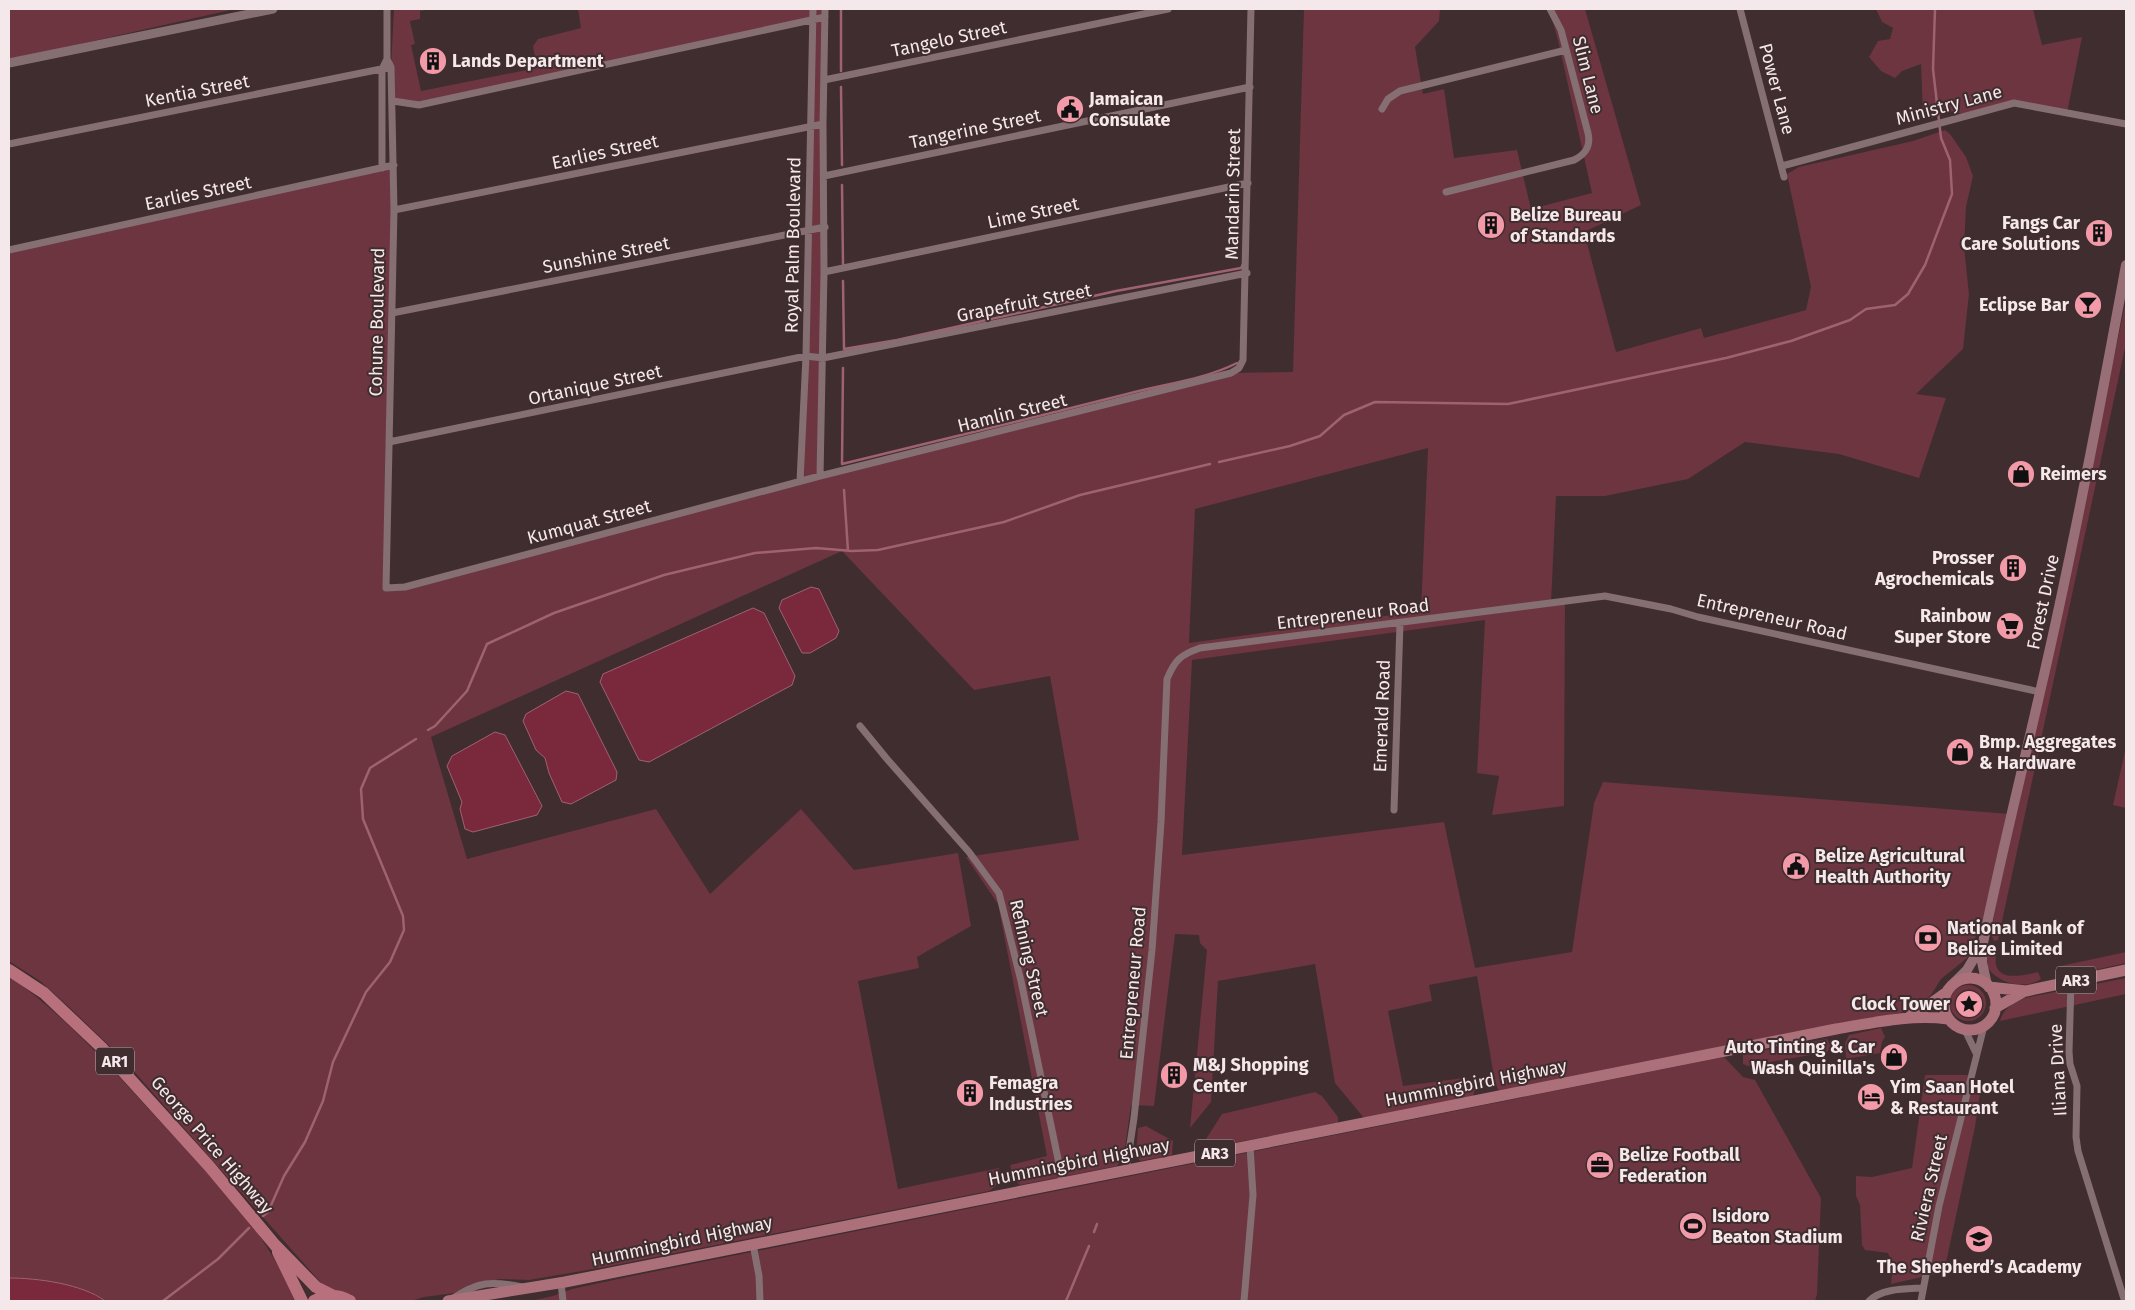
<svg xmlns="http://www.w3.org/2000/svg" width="2135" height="1310" font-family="'Fira Sans',sans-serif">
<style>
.green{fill:#6c3540;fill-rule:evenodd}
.water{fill:#7a283c;stroke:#9f6270}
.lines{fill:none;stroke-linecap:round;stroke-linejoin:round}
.stream{stroke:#9f6270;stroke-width:2.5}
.minor{stroke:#856f72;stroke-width:7}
.tertiary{stroke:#856f72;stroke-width:9}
.secondary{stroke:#986f76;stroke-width:10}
.primary{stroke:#ac707a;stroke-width:11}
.trunk{stroke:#b9707d;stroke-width:12}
.labels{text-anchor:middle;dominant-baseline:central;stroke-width:4;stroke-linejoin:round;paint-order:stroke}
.shield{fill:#3f2d2f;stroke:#beb0b2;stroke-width:1}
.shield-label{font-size:16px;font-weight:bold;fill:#f5e8ea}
.street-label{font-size:18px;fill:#f5e8ea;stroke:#3f2d2f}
.poi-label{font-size:18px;font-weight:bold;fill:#f5e8ea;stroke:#3f2d2f;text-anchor:start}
</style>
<rect width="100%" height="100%" fill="#3f2d2f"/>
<path class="green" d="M9,9H235L9,60Z
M394,9H431L420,11V19L410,21L415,44L411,45L421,91L537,68L533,46L538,39L581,28L578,9H825L820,475L1231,373L1293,372L1304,9H1440L1439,21L1415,47L1423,94L1444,89L1454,158L1517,150L1531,209L1592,193L1558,40L1549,9H1585L1641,205L1584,232L1616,352L1701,328L1704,338L1806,310L1811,287L1787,174L1799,167L1913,141L1945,130L1950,134L1966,157L1973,176L1966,207L1964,247L1969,294L1963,349L1916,394L1946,398L1919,478L1839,454L1745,442L1688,479L1605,496H1556L1551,603L1565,601L1564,806L1492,815L1499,776L1477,773L1485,620L1192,660L1182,855L1444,822L1475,968L1572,952L1594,803L1603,782L2010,814L1994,892L1967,958L1941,979L1931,995L1921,1004L1904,1012L1499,1091L1495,1083L1477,976L1429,985L1432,1001L1388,1011L1403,1086L1464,1078L1475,1090L1473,1096L1364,1118L1335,1083L1315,964L1218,981L1211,1102L1190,1128L1207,950L1200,943L1199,935L1175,934L1154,1106L1131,1105L1124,1155L1117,1166L1020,1185L1013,1177L1010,1165L1047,1156L998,904L966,857L1079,840L1050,676L974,690L842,551L431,737L467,859L656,809L710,894L801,809L854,870L958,853L971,926L917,957L919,968L858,981L898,1189L999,1168C1000,1181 1000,1184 989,1191L605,1267L529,1280L500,1279L469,1285L455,1293L424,1297L411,1301H358L322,1284L123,1059L69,1007L40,981L9,961V250L394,165L387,588L800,481L813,20L419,105L393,101L391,67ZM1428,448L1421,611L1189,643L1195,509Z
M1876,9H2033L2042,45L2082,37L2067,113L2014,103L1968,115L1949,111L1932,118L1923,115L1921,64L1902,71L1895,78L1881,71L1869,57L1878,41L1890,39L1893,28L1882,22Z
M2126,300V343L1998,940L1994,941L1991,934L1998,893L2044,690Z
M2126,747V808L2113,805Z
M1991,951L1996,955C1992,983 2021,976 2038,972L2041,979C2024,990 1999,984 1988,968L1987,954Z
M2126,952V963L2072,975L2060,974L2056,967Z
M9,976C66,1016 110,1067 157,1118C188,1152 223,1185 250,1223C268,1246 284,1275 297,1301H105L97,1295L20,1278H9Z
M2126,978V994L2000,1021C2003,1008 2014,1003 2025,998Z
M1950 1003a18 18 0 1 1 36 0a18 18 0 1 1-36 0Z
M1881,1028L1885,1037L1882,1042L1880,1053L1846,1059L1845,1043L1849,1035Z
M1827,1039L1831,1047L1827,1052L1748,1066L1743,1064V1054Z
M1724,1057L1743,1077L1755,1080L1821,1198L1817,1294L1815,1301H530L553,1296L572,1289L627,1277Z
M1925,1075H1968L1966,1088H1977V1085L1981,1086L1975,1127L1944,1272L1891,1284L1893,1265L1888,1253L1865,1250L1862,1245L1860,1205L1856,1196V1176L1872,1177L1912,1168Z
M1315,1092L1322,1096L1338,1117V1123L1207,1148L1204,1142L1222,1114Z
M1146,1126L1173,1141L1172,1155L1140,1161L1136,1155L1138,1128Z"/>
<path class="water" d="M811,587L819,589L839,631L836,638L810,653H802L779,608L782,600Z
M753,608L764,613L795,676L792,685L649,762L639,760L600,682L603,674Z
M566,691L578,694L617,772L616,780L571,804L562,802L549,773L545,758L536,750L523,721L526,714Z
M495,732L505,735L542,806L537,815L473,832L465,829L460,809L462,802L447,766L452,756Z
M9,1278C37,1278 83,1284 105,1301H9Z"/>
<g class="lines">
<path class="stream" d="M841,71V9
M841,87L842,165
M842,185L843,264
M843,281L844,349L897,340L1116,291L1241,268L1243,264
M843,368L842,464C938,441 1032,418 1127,394C1164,384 1203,380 1237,363
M1219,462L1290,446L1320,436L1344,415L1375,402L1508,404L1726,358L1791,341L1850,320L1866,309L1895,305L1908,294L1925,265L1952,194L1950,160L1941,138L1933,69L1935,9
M844,490L848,551
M428,730L435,726L467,691L487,644L554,613L664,575L755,553L816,548L852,551L878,550L1004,522L1080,495L1210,464
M263,1216L268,1212L284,1176L305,1142L323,1101L333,1062L366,992L390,962L404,930L403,916L363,819L361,789L370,768L416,739
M1094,1232L1097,1224
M163,1301L218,1259L249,1228
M1066,1301L1089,1246"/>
<path class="minor" d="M1740,9L1784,177
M387,59L391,67L394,210L386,588L405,587L820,476L1231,373L1239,368L1243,360L1251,9
M824,80L1168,9
M393,101L419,105L825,17
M1382,109L1388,99L1400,91L1566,50
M9,144L391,67
M1782,166L2014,103L2126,124
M382,168V69L387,59V9
M824,176L1250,87
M1446,192L1574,160C1586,154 1591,146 1588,133L1561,30L1550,9
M394,210L823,124
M9,250L394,165
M824,272L1248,183
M392,313L825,227
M389,442L806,356L823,358L1247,273
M820,476L824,272L823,124L825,9
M800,481L806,356L813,9
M860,726L887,759L969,852L999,893L1021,981L1063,1183
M1394,810L1400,623
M2071,981L2069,1052L2070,1064L2077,1086L2076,1137L2078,1151L2124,1299
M1965,1030L1976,1053
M1126,1171L1134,1118L1152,950L1161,822L1167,679C1175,660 1180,655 1200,648L1605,596L1671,609L1698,617L2040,692
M753,1244L759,1276L760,1301
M561,1283L563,1301
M452,1299C478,1281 492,1281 522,1287
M1244,1301L1253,1195L1250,1146
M1869,1301C1882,1288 1906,1289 1923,1288
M1921,1301L1939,1206L1984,1026"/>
<path class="tertiary" d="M9,63L273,9"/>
<path class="secondary" d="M1956,981L1967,970L1981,946
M1987,985L1982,962L1983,943C2000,859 2021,776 2040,692C2073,551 2100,408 2126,265"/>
<path class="primary" d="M1944 1004a26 26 0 1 1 52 0a26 26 0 1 1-52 0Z
M1989,987L2026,991L2126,970
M1995,1008L2025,991
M1911,1015L1926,1007L1947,992
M448,1301L565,1282L1836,1029C1873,1023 1910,1014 1948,1019"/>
<path class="trunk" d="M9,970L44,993L101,1047L209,1166L275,1245L316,1287L334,1296
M278,1252L302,1301
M314,1301C326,1294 338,1294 350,1301"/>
</g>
<defs>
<symbol id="building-disc" viewBox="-11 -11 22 22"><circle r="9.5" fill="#f39aa9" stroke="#3f2d2f"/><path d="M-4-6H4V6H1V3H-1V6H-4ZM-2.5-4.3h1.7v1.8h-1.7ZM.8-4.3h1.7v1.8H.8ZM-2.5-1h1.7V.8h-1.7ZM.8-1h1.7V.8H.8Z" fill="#111"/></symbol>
<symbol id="civic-disc" viewBox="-11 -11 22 22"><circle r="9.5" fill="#f39aa9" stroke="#3f2d2f"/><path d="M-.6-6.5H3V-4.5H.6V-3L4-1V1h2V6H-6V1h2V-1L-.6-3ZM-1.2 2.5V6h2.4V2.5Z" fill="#111"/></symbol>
<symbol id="bar-disc" viewBox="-11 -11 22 22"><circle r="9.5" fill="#f39aa9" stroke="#3f2d2f"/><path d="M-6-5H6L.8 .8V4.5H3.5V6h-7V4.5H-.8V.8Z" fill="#111"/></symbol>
<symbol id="shop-disc" viewBox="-11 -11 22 22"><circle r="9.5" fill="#f39aa9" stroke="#3f2d2f"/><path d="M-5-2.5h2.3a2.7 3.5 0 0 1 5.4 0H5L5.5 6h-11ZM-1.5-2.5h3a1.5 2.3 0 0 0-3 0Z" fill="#111"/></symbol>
<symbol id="supermarket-disc" viewBox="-11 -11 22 22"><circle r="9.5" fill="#f39aa9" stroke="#3f2d2f"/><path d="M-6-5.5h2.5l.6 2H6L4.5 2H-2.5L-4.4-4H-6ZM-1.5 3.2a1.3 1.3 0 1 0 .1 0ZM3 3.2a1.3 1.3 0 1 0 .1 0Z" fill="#111"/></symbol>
<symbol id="bank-disc" viewBox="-11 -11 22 22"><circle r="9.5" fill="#f39aa9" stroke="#3f2d2f"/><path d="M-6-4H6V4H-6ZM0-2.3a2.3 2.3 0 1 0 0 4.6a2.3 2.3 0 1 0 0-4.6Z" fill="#111"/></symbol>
<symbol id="sight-disc" viewBox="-11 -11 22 22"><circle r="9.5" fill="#f39aa9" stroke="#3f2d2f"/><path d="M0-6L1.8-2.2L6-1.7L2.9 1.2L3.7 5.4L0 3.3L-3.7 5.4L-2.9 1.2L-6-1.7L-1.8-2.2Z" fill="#111"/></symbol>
<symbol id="hotel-disc" viewBox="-11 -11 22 22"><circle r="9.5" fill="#f39aa9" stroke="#3f2d2f"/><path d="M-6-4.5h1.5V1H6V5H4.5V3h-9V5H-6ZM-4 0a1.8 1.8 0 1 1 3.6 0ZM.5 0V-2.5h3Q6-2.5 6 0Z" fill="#111"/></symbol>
<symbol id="office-disc" viewBox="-11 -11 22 22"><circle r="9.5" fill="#f39aa9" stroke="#3f2d2f"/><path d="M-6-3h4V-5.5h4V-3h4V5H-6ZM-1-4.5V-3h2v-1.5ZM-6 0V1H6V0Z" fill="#111"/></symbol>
<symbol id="stadium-disc" viewBox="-11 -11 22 22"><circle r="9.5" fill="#f39aa9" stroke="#3f2d2f"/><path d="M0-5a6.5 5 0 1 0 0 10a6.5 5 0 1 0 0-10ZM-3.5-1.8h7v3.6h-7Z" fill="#111"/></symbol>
<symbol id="school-disc" viewBox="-11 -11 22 22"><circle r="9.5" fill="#f39aa9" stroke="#3f2d2f"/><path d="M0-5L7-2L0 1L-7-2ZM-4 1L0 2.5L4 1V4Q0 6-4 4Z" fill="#111"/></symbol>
</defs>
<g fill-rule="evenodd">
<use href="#building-disc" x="417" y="45" width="32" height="32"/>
<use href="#civic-disc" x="1054" y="93" width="32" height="32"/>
<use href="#building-disc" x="1475" y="209" width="32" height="32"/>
<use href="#building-disc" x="2083" y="217" width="32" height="32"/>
<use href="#bar-disc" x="2072" y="289" width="32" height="32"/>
<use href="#shop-disc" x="2005" y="458" width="32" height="32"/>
<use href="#building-disc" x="1997" y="552" width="32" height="32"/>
<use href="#supermarket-disc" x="1994" y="610" width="32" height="32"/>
<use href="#shop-disc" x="1944" y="736" width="32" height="32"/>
<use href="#civic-disc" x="1780" y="850" width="32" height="32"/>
<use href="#bank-disc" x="1912" y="922" width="32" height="32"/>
<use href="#sight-disc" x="1953" y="988" width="32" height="32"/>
<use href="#shop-disc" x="1878" y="1041" width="32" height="32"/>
<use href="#building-disc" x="1158" y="1059" width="32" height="32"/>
<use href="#building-disc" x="954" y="1077" width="32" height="32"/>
<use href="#hotel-disc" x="1855" y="1081" width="32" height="32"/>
<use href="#office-disc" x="1584" y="1149" width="32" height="32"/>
<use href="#stadium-disc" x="1677" y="1210" width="32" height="32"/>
<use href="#school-disc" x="1963" y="1223" width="32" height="32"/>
</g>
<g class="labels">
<g class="shield">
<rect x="2056" y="966.5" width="40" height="27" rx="4"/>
<rect x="96" y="1047.5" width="38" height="27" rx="4"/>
<rect x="1195" y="1139.5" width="40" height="27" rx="4"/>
</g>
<g class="shield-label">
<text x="2076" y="980">AR3</text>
<text x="115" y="1061">AR1</text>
<text x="1215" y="1153">AR3</text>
</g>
<g class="street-label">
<text transform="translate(949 39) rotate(-12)">Tangelo Street</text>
<text transform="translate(1588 75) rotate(76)">Slim Lane</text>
<text transform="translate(1777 89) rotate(75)">Power Lane</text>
<text transform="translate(197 91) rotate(-11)">Kentia Street</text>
<text transform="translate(1949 105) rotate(-15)">Ministry Lane</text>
<text transform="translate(975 129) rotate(-12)">Tangerine Street</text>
<text transform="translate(605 152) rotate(-12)">Earlies Street</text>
<text transform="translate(198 193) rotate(-12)">Earlies Street</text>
<text transform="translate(1233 194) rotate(-89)">Mandarin Street</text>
<text transform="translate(1033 213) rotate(-12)">Lime Street</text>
<text transform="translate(793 245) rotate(-89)">Royal Palm Boulevard</text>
<text transform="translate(606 255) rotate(-11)">Sunshine Street</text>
<text transform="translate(1024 303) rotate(-11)">Grapefruit Street</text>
<text transform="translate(377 322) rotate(-89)">Cohune Boulevard</text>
<text transform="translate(595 385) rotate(-12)">Ortanique Street</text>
<text transform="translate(1012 413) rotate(-14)">Hamlin Street</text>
<text transform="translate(589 522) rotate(-15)">Kumquat Street</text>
<text transform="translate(2043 602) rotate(-78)">Forest Drive</text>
<text transform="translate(1353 614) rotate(-7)">Entrepreneur Road</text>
<text transform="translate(1772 617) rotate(13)">Entrepreneur Road</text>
<text transform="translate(1382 716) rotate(-88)">Emerald Road</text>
<text transform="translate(1029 958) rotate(77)">Refining Street</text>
<text transform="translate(1133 983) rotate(-85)">Entrepreneur Road</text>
<text transform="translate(2058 1070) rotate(-93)">Iliana Drive</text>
<text transform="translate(1476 1083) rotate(-11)">Hummingbird Highway</text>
<text transform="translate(212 1145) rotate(49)">George Price Highway</text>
<text transform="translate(1079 1162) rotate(-11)">Hummingbird Highway</text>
<text transform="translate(1929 1188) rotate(-77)">Riviera Street</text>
<text transform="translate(682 1241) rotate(-12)">Hummingbird Highway</text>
</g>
<g class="poi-label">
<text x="452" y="61">Lands Department</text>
<text x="1089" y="99">Jamaican<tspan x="1089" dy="21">Consulate</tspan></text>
<text x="1510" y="215">Belize Bureau<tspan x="1510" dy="21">of Standards</tspan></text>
<text x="2080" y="223" text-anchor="end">Fangs Car<tspan x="2080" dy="21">Care Solutions</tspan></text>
<text x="2069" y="305" text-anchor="end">Eclipse Bar</text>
<text x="2040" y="474">Reimers</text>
<text x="1994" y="558" text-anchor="end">Prosser<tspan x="1994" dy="21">Agrochemicals</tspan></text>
<text x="1991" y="616" text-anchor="end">Rainbow<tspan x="1991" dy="21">Super Store</tspan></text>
<text x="1979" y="742">Bmp. Aggregates<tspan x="1979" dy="21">&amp; Hardware</tspan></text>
<text x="1815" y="856">Belize Agricultural<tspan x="1815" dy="21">Health Authority</tspan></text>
<text x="1947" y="928">National Bank of<tspan x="1947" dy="21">Belize Limited</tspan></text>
<text x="1950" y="1004" text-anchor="end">Clock Tower</text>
<text x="1875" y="1047" text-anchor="end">Auto Tinting &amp; Car<tspan x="1875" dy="21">Wash Quinilla's</tspan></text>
<text x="1193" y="1065">M&amp;J Shopping<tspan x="1193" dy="21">Center</tspan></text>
<text x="989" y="1083">Femagra<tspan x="989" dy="21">Industries</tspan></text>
<text x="1890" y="1087">Yim Saan Hotel<tspan x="1890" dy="21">&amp; Restaurant</tspan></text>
<text x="1619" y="1155">Belize Football<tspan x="1619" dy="21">Federation</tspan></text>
<text x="1712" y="1216">Isidoro<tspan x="1712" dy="21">Beaton Stadium</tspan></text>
<text x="1979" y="1267" text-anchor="middle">The Shepherd’s Academy</text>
</g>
</g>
<rect width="2135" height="1310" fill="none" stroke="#f5e8ea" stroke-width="20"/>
</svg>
